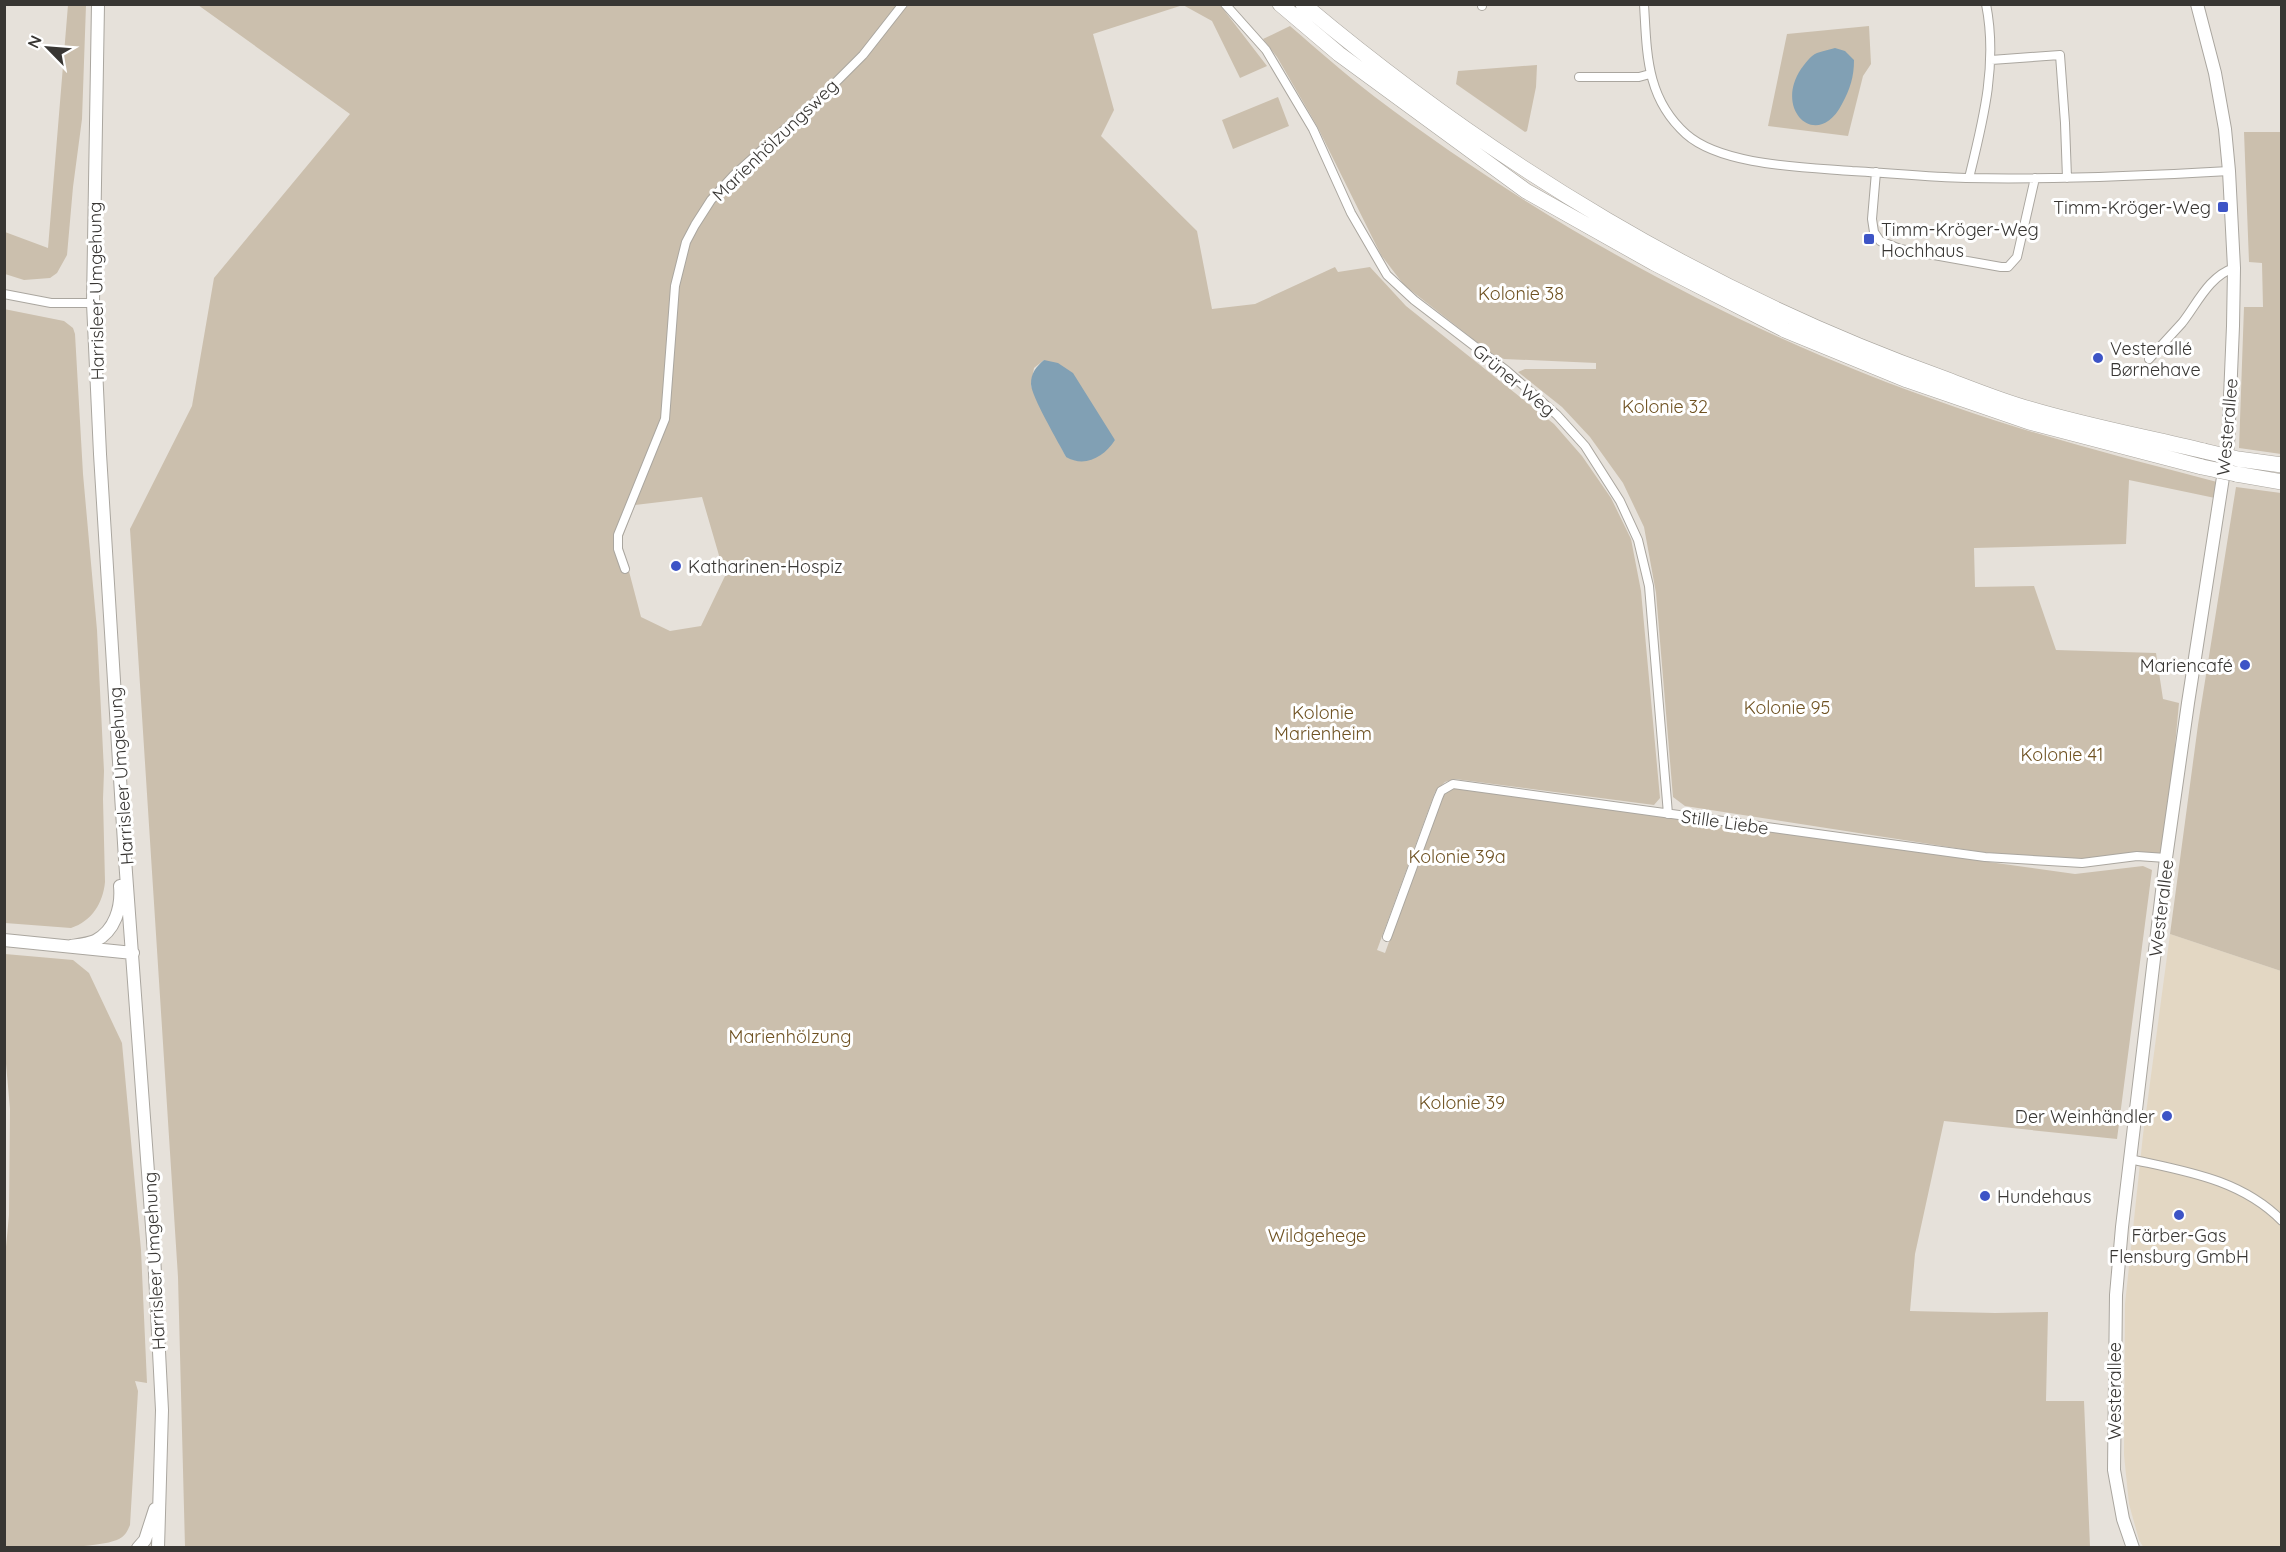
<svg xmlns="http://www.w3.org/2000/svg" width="2286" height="1552" font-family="Quicksand,sans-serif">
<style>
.industrial{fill:#e3d7c3}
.green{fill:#cbbfad;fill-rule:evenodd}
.water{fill:#81a0b4}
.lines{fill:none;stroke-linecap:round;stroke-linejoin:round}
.street-casing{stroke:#aaa69f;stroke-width:10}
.secondary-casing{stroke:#aaa69f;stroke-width:14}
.highway-casing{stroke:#aaa69f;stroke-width:16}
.street{stroke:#fff;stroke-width:8}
.secondary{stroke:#fff;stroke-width:12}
.highway{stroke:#fff;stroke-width:15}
.highway-bridge-casing{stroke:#aaa69f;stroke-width:16;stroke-linecap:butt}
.highway-bridge{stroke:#fff;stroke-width:15}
.poi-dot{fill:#3d54c6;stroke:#fff;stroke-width:2}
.labels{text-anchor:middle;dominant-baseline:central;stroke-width:6;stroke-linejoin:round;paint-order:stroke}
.street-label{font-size:18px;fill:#383633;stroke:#fff}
.poi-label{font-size:18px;fill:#383633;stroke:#fff;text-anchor:start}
.park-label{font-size:18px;fill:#6f5222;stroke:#fff}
</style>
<rect width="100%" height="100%" fill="#e6e1da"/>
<path class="industrial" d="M2170,934L2281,971V1547L2144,1548L2139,1540L2129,1504L2124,1455L2125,1304L2143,1135Z"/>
<path class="green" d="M68,5H86L82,119L73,187L67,255L57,273L50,278L24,280L5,274V232L48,248Z
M198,5H1220L1267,66L1240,78L1212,21L1183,5L1093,34L1114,110L1101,136L1197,231L1212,309L1255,304L1335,267L1338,272L1370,267L1406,306L1554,424L1582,456L1611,498L1631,539L1641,591L1660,798L1654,805L1455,779L1445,782L1435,792L1377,950L1385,953L1441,798L1447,792L1454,788L2075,874L2143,866L2152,870L2117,1139L1944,1121L1915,1254L1910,1311L1995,1313L2048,1312L2046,1401H2084L2090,1547H185L178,1277L130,529L192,406L214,278L350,114ZM1044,360L1115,440L1066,457L1031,386L1034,368ZM702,497L725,576L701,626L670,631L641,617L621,541L635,505Z
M1290,26C1318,50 1346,75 1375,97C1550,229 1747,336 1955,407C2041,437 2129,459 2217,482L2215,498L2129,480L2126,544L1974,548L1975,587L2034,586L2056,650L2156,653L2163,699L2179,703L2165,854L2080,860L1981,852L1685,806L1673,797L1656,593L1644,527L1623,483L1590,437L1562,407L1518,372L1525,369H1596V363L1504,359L1492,354L1404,285L1381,255L1317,126L1277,57L1263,39Z
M1869,26L1871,64L1863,76L1848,136L1768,126L1787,34Z
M1537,65L1536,87L1527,131L1525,132L1456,84L1458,71Z
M1278,97L1289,126L1233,149L1222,120Z
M2244,132H2281V454L2239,448L2244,307H2263L2262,263L2249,262Z
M4,309L64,321L73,328L75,334L83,474L97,630L104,771L103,799L105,882C103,903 92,921 71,928L5,923Z
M2236,487L2281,493V971L2170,934L2198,725Z
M5,954L73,960L89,973L122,1043L141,1250L147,1383L135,1381L138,1391L130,1525C127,1532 125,1536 119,1539C99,1549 29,1548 5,1547L4,1268L9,1215L10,1109L4,1041Z"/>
<path class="water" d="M1835,48L1845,51L1854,60C1854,77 1850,89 1842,104C1818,151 1773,111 1801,69C1805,64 1810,56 1817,53C1822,51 1829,50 1835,48Z
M1044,360L1058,363L1073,373L1115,440C1104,457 1085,468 1066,457C1059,443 1031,396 1031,384C1031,373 1036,367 1044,360Z"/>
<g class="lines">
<defs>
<path id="street" d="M1225,4L1266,50L1313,129L1351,213L1387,275L1414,300L1507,371L1557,415L1585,446L1620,501L1638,540L1649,586L1668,814
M1644,4C1647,54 1646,98 1686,134C1722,166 1805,167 1852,171C1890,173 1928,177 1966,178C2054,180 2142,176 2229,171
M1482,6V4
M1991,60L2060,55L2065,123L2067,178
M1579,77H1639L1650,74
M1876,172L1872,219L1874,232L1880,241L1900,249L2001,267H2008L2017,257L2035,178
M1969,178C1983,121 1998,64 1986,4
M4,294L51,303H93
M2149,359C2160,347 2171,335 2182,323C2197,304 2209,276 2234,268
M625,569L618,549V535L665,419L675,286L686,242L695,225L711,200L734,175L823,95L863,55L903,4
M1387,937L1438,798L1441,791L1453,784L1985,857L2082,863L2137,856L2166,858
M2130,1159C2184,1171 2241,1179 2282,1221"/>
<path id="secondary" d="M98,4L93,303L100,454L125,859L154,1254L162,1410L158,1548
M4,940L133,953
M71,946C78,945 88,944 95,941C115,931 122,907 120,886
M138,1548L145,1540L155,1509
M2133,1548L2123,1519L2114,1470L2116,1295L2122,1227L2166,858L2188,703L2228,445L2233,326L2234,268L2229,171L2225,129L2215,73L2197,4"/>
<path id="highway" d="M1280,4L1339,54L1526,191L1654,263L1785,330L1907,380L2029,422L2202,467
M1303,4C1493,164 1710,295 1943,378C1972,389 2001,401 2030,409C2087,426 2146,437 2204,451
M2238,459L2282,465
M2236,474L2282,482"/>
</defs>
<use href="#street" class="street-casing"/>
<use href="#secondary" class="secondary-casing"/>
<use href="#highway" class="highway-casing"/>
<use href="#street" class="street"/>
<use href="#secondary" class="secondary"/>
<use href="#highway" class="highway"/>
<defs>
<path id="highway-bridge" d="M2204,451L2238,459
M2202,467L2236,474"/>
</defs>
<use href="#highway-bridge" class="highway-bridge-casing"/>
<use href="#highway-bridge" class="highway-bridge"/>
</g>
<g class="poi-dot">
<rect x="2217" y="201" width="12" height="12" rx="3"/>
<rect x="1863" y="233" width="12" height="12" rx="3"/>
<circle cx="2098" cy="358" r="6"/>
<circle cx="676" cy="566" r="6"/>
<circle cx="2245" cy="665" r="6"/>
<circle cx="2167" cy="1116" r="6"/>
<circle cx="1985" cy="1196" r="6"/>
<circle cx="2179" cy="1215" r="6"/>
</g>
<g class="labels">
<g class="street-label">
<text transform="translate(775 140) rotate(-44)">Marienhölzungsweg</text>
<text transform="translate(96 291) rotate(-91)">Harrisleer Umgehung</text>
<text transform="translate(1514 380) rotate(40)">Grüner Weg</text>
<text transform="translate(2227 427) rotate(-85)">Westerallee</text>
<text transform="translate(121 776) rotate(-94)">Harrisleer Umgehung</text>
<text transform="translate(1725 822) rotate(8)">Stille Liebe</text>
<text transform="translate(2161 908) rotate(-83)">Westerallee</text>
<text transform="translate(154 1261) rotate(-93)">Harrisleer Umgehung</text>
<text transform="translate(2114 1391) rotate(-90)">Westerallee</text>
</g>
<g class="poi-label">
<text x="2211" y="207" text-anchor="end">Timm-Kröger-Weg</text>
<text x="1881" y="229">Timm-Kröger-Weg<tspan x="1881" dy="21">Hochhaus</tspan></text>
<text x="2110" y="348">Vesterallé<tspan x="2110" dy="21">Børnehave</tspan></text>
<text x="688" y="566">Katharinen-Hospiz</text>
<text x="2233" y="665" text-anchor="end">Mariencafé</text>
<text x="2155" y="1116" text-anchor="end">Der Weinhändler</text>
<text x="1997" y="1196">Hundehaus</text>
<text x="2179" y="1235" text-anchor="middle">Färber-Gas<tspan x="2179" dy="21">Flensburg GmbH</tspan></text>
</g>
<g class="park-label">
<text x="1521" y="293">Kolonie 38</text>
<text x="1665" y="406">Kolonie 32</text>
<text x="1787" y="707">Kolonie 95</text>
<text x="1323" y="712">Kolonie<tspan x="1323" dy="21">Marienheim</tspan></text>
<text x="2062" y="754">Kolonie 41</text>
<text x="1457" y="856">Kolonie 39a</text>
<text x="790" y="1036">Marienhölzung</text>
<text x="1462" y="1102">Kolonie 39</text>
<text x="1317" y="1235">Wildgehege</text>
</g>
</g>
<rect width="2286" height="1552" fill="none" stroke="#383633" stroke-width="12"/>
<g transform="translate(48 48) rotate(295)" stroke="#ffffff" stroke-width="4.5" paint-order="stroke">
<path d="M0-4.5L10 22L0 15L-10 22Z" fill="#383633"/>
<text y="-9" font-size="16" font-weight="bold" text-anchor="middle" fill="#383633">N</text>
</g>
</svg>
